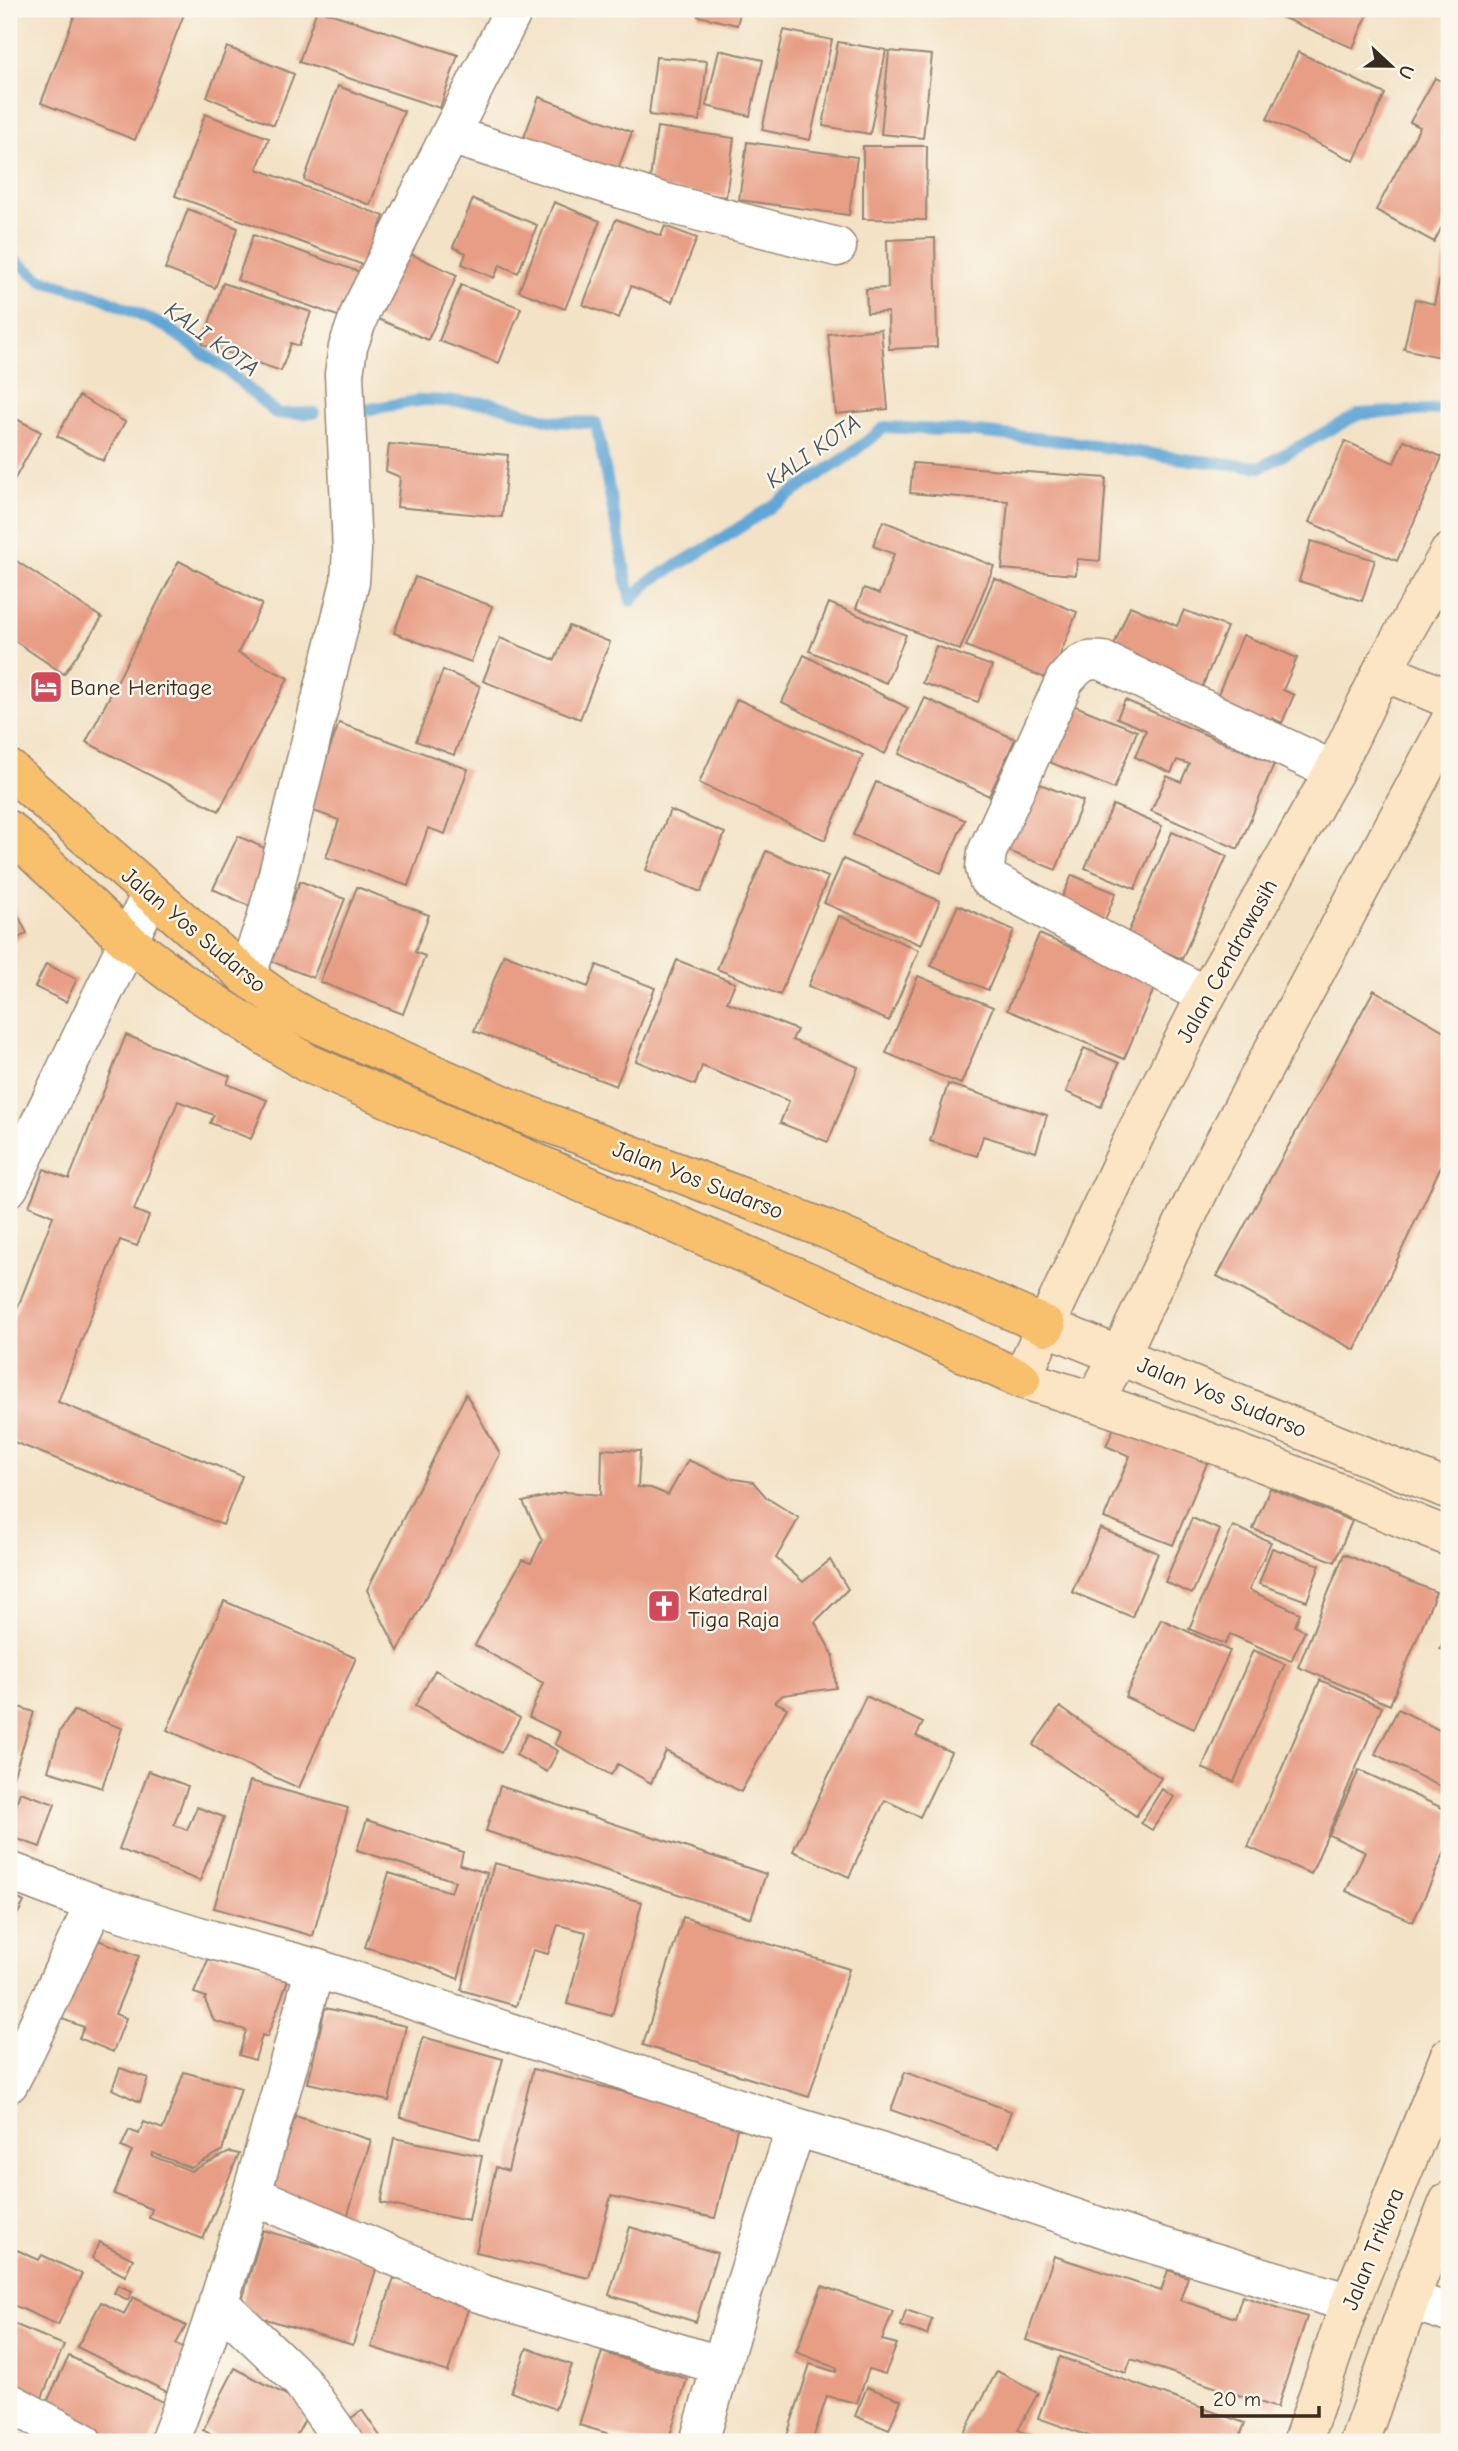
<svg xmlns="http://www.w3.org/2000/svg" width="1458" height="2451" font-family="'Comic Neue',sans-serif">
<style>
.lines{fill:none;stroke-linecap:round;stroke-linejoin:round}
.stream{stroke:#61a6d6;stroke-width:12}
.building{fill:#e89d85}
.minor-casing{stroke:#978672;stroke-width:41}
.secondary-casing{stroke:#978672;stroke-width:41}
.trunk-casing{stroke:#978672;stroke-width:41}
.minor{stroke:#fff;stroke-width:38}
.secondary{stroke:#fce5c4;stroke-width:38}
.trunk{stroke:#f8bf6c;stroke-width:38}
.labels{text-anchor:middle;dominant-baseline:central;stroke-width:5;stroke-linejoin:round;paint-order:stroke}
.poi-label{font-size:23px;fill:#3b2a1e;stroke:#fbf7ec;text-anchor:start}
.street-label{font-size:23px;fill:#3b2a1e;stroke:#fbf7ec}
.water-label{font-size:24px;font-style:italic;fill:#48555e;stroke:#fbf7ec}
</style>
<rect width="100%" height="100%" fill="#fbf7ec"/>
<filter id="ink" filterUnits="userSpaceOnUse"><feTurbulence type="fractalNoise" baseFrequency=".0143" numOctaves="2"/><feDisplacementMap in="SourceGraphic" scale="14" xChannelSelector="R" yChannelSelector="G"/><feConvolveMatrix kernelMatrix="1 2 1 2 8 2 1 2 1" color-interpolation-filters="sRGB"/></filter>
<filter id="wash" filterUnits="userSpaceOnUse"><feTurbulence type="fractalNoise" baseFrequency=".00686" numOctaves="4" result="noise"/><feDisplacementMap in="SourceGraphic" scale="28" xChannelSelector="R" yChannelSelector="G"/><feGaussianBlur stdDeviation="1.57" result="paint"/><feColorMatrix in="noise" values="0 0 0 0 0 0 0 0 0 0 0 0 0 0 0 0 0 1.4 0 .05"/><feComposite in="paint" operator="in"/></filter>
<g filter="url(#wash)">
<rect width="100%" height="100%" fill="#f3e2c6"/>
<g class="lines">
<path class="stream" d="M9,256L42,280L99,296L168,328L228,371L277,414L314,413
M364,410L423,400L490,403L553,421L596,423L631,601L650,581L722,539L844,459L885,427L977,432L1071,442L1191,460L1261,467L1359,414L1449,409"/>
</g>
<g id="blocks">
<path class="building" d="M77,9H186L135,140L41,103Z
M317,9L458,55L440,108L299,62Z
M699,9H741L737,25L698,16Z
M1263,9H1370L1353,48Z
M784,30L832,40L810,140L762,130Z
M838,42L886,50L870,134L823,126Z
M227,47L294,74L274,125L207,97Z
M719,50L763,60L750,116L706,106Z
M889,51L932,55L923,138L881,134Z
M1298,52L1385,94L1354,161L1267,119Z
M656,57L707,61L700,121L649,115Z
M1435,78L1449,85V214L1434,242L1376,210L1420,127L1410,122Z
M338,86L404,111L370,205L304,180Z
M539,97L632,132L613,183L520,148Z
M205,114L269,138L257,169L384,216L366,266L175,196Z
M657,127L734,138L726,197L649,187Z
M747,142L857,157L849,215L739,200Z
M863,146H927L926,220L863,219Z
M473,199L537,225L518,273L500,265L494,278L462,264L466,253L453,247Z
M554,202L600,221L565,309L519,291Z
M188,209L238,228L215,288L165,269Z
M616,219L661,236L665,226L697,238L672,302L631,286L619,318L583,305Z
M253,235L363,273L346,319L237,280Z
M935,238L937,347L889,349L888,312L867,313L866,289L888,288L887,240Z
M402,250L457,275L428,340L373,317Z
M1445,256L1449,257V359L1404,349L1415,299L1434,304Z
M223,283L311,312L299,346L291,343L281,371L202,344Z
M461,285L521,308L499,363L439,341Z
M881,329L888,409L836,414L828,334Z
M79,396L125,422L103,461L57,436Z
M9,415L41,432L9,489Z
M1404,440L1442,457L1397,561L1309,522L1345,441L1394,463Z
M389,444L508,455L502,517L397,507L400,477L386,471Z
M913,463L1106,478L1100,561L1077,559L1076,575L1002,569L1008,501L910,493Z
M883,521L994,566L960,650L856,608L864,588L879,594L894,554L873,546Z
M1311,541L1375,560L1362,601L1299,581Z
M9,556L102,618L64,674L9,637Z
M179,561L262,604L238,653L288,678L219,811L86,742Z
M415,577L492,606L471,662L394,633Z
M994,578L1077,612L1050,680L966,646Z
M829,603L906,635L886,683L809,651Z
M1130,606L1177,626L1184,610L1227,627L1199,695L1109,657Z
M569,626L610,642L580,719L483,681L500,638L555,660Z
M1243,635L1297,658L1283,690L1294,695L1282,723L1272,718L1267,729L1213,706Z
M936,646L992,666L978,702L922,683Z
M804,655L908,708L885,754L782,702Z
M443,670L480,686L454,755L416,741Z
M925,698L1015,739L989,796L899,754Z
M737,699L863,755L825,840L699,783Z
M1125,700L1274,764L1238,849L1151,811L1167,776L1181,782L1189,764L1177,760L1171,773L1135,757L1146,730L1117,718Z
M1063,701L1137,731L1114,789L1040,758Z
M339,723L468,769L445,834L428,828L408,886L326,857L339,820L308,809Z
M1030,780L1083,801L1056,870L1004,849Z
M876,782L965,820L941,873L853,835Z
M1113,805L1162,826L1135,889L1085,868Z
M670,810L725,833L701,892L646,870Z
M1172,832L1227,856L1182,959L1127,935Z
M238,836L275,853L249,906L213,889Z
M766,851L828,877L780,995L717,969Z
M843,859L940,901L921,945L824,903Z
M1072,875L1116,893L1103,925L1058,906Z
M300,881L345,899L313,978L268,960Z
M357,887L429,915L415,952L425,956L403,1014L320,982Z
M9,898L27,933L9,943Z
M958,905L1014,930L988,990L931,966Z
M839,916L919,950L889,1021L808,986Z
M1039,934L1156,984L1124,1059L1007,1010Z
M504,954L588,987L597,965L655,988L616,1086L474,1031Z
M677,960L735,983L727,1002L797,1030L792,1040L858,1067L828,1142L780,1123L789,1101L702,1066L695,1085L636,1061Z
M46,964L77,979L66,1002L35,987Z
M918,976L993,1007L961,1084L886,1053Z
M1374,990L1449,1034V1149L1355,1350L1217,1276Z
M126,1035L230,1076L227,1084L267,1100L251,1139L210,1123L214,1115L178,1101L134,1210L149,1216L137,1246L120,1240L58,1402L242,1476L223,1525L9,1440V1330L53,1216L29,1206L44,1169L69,1179Z
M1084,1048L1119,1063L1101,1107L1066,1092Z
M948,1084L1047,1115L1036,1152L983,1136L977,1156L930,1141Z
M466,1394L500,1454L398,1651L367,1590Z
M1116,1423L1208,1461L1173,1545L1104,1518L1130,1456L1106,1446Z
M602,1449L640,1451L638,1487L651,1488L668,1495L688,1460L729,1478L753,1482L767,1498L799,1518L776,1558L803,1582L830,1560L848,1589L815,1622L833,1655L836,1688L783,1695L775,1702L787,1708L741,1792L666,1751L651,1783L618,1764L611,1775L555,1744L560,1732L529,1717L543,1683L475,1645L522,1560L531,1563L542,1540L523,1502L565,1492L601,1495Z
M1270,1488L1352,1521L1335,1562L1253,1529Z
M1192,1518L1220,1530L1192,1594L1165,1582Z
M1233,1526L1271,1542L1249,1590L1300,1613L1295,1626L1305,1631L1291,1661L1230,1634L1225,1644L1189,1629Z
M1100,1528L1158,1553L1132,1617L1072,1592Z
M1272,1548L1320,1565L1307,1601L1259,1584Z
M1344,1554L1436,1592L1390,1705L1298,1667Z
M224,1601L356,1658L299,1788L167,1730Z
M1161,1619L1230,1651L1194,1729L1125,1697Z
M1449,1626V1652L1440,1649Z
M1253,1650L1285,1664L1234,1782L1202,1768Z
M435,1670L520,1718L501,1753L415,1706Z
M1320,1680L1382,1707L1311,1874L1248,1847Z
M866,1696L923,1723L916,1736L951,1752L920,1817L885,1800L849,1877L793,1851Z
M9,1704L34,1712L9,1790Z
M1060,1707L1161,1778L1136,1816L1033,1745Z
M1398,1709L1449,1735V1791L1375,1754Z
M74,1711L122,1728L102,1788L48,1771L60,1731Z
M527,1734L558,1751L547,1772L516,1755Z
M1359,1770L1449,1811V1843L1413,1922L1346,1891L1365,1852L1329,1835Z
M149,1771L188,1786L174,1825L187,1830L197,1807L224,1817L200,1881L119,1849Z
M250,1781L348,1808L313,1936L214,1908Z
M500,1786L766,1874L751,1918L486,1831Z
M1162,1789L1174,1797L1152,1830L1141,1823Z
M20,1792L55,1804L40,1847L9,1836V1826Z
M367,1820L463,1852L460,1865L487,1873L458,1979L427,1966L365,1947L389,1873L451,1892L455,1881L357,1850Z
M494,1863L642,1902L612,2016L567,2004L586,1932L558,1925L548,1954L533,1950L516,2006L461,1990Z
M9,1894L24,1902L9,1930Z
M683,1917L849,1969L809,2097L643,2045Z
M88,1936L139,1956L115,2014L126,2018L113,2052L79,2038L84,2027L62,2019Z
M210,1955L291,1972L267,2037L262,2035L255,2060L239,2055L246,2030L214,2021L205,2000L206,1997L194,1993Z
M325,2008L406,2026L389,2101L308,2083Z
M423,2037L503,2059L480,2140L400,2117Z
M120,2068L148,2078L140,2102L112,2089Z
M533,2069L739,2121L715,2218L611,2196L589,2278L476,2252L496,2167L508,2171Z
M184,2072L241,2088L222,2151L191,2168L153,2153L152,2156L191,2171L230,2152L239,2154L203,2239L149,2218L152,2209L114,2194L132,2151L121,2147L129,2130L139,2134L144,2122L163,2129Z
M905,2072L1011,2111L998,2148L891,2110Z
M295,2116L371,2140L347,2217L271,2194Z
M394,2138L482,2156L469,2221L381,2203Z
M630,2227L717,2253L696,2322L609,2295Z
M263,2230L378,2263L353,2345L239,2311Z
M99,2242L133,2259L125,2276L92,2258Z
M17,2250L39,2260L42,2255L82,2274L58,2325L9,2303V2265Z
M1054,2256L1161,2291L1168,2270L1188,2277L1180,2300L1235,2318L1242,2296L1307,2317L1277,2408L1131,2359L1126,2373L1026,2340Z
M394,2278L470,2303L448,2372L371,2347Z
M118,2285L132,2291L128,2300L114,2293Z
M822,2286L893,2311L882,2340L897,2344L885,2374L869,2369L857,2403L827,2396L812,2442H785L810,2364L836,2372L837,2368L796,2352Z
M133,2297L186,2326L176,2344L186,2349L167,2392L77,2347L101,2302L124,2314Z
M906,2310L932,2319L927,2335L901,2326Z
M9,2322L64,2345L39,2405L9,2393Z
M527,2348L572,2365L555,2409L511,2392Z
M602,2352L687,2379L668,2442H637L579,2425Z
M69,2356L167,2404L149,2442H105L42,2412Z
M1060,2357L1245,2423L1238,2442H1106L1038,2418Z
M235,2368L311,2408L293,2442H226L203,2430Z
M997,2371L1038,2393L1018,2430L1040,2440L1039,2442H959Z
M867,2387L901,2400L889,2430L855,2416Z
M362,2410L384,2442H360L346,2422Z"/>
</g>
</g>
<g filter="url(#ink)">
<use href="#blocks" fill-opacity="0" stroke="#978672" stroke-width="2"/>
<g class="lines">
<defs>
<path id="minor" d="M450,135L666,203L837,247
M246,976L265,923L278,874L350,582L352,550L344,374L348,347L361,310L514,9
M1206,996L988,879L985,868L987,852L1065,680C1078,665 1083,658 1103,661L1334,771
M9,1187L151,894
M9,1871L95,1904L212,1940L315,1968L796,2127L879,2152L1133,2238L1350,2303
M9,2083C40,2025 65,1963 95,1904
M253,2195L479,2293L722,2366
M1410,2300L1449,2313
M218,2302L301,2381L344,2442
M9,2402L83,2442
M169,2442C229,2288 271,2127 315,1968
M699,2442L742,2294L796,2127"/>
<path id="secondary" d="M1449,553L1382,671L1334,771L1206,996L1136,1133L1021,1379C1167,1422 1308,1480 1449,1537
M1382,671L1449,699
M1046,1326L1449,1490
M1094,1401L1120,1355L1208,1172L1449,723
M1302,2442L1350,2303L1449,2057
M1359,2442L1416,2283L1449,2201"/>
<path id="trunk" d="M9,769L246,976L290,1008L315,1022L525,1114L823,1228L1046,1326
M9,830L126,940L185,984L307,1063L825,1289L1021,1379"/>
</defs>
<use href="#minor" class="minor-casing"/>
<use href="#secondary" class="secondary-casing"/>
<use href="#trunk" class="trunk-casing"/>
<use href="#minor" class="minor"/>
<use href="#secondary" class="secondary"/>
<use href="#trunk" class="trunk"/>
</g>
</g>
<defs>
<symbol id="hotel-square" viewBox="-11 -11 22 22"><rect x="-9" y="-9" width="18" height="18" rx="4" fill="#d1495b" stroke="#fbf7ec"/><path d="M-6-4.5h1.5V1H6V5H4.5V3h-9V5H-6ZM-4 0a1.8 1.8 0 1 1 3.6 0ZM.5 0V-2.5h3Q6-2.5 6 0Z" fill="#fff"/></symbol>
<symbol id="church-square" viewBox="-11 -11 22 22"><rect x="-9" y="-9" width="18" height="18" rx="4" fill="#d1495b" stroke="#fbf7ec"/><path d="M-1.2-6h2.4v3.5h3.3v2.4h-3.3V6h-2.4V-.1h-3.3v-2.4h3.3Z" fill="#fff"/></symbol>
</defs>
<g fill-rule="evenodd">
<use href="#hotel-square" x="27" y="668" width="38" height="38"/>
<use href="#church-square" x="645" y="1587" width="38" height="38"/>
</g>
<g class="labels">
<g class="poi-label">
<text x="70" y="687">Bane Heritage</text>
<text x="688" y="1593">Katedral<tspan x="688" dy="26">Tiga Raja</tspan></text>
</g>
<g class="street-label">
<text transform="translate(194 930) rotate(40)">Jalan Yos Sudarso</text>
<text transform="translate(1227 961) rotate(-61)">Jalan Cendrawasih</text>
<text transform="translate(698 1180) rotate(21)">Jalan Yos Sudarso</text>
<text transform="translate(1222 1397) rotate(22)">Jalan Yos Sudarso</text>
<text transform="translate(1373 2249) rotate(-68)">Jalan Trikora</text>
</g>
<g class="water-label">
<text transform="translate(212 339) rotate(36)">KALI KOTA</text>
<text transform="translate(813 451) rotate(-35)">KALI KOTA</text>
</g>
</g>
<rect width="1458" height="2451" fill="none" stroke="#fbf7ec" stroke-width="35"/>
<g transform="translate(1391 66) rotate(112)" stroke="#fbf7ec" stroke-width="5" paint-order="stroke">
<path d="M0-5L12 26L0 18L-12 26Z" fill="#3b2a1e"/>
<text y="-10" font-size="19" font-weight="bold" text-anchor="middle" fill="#3b2a1e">U</text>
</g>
<path d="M1202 2406v10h117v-10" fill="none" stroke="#3b2a1e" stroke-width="3.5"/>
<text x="1213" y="2406" font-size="21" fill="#3b2a1e" stroke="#fbf7ec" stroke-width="5" paint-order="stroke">20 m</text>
</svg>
